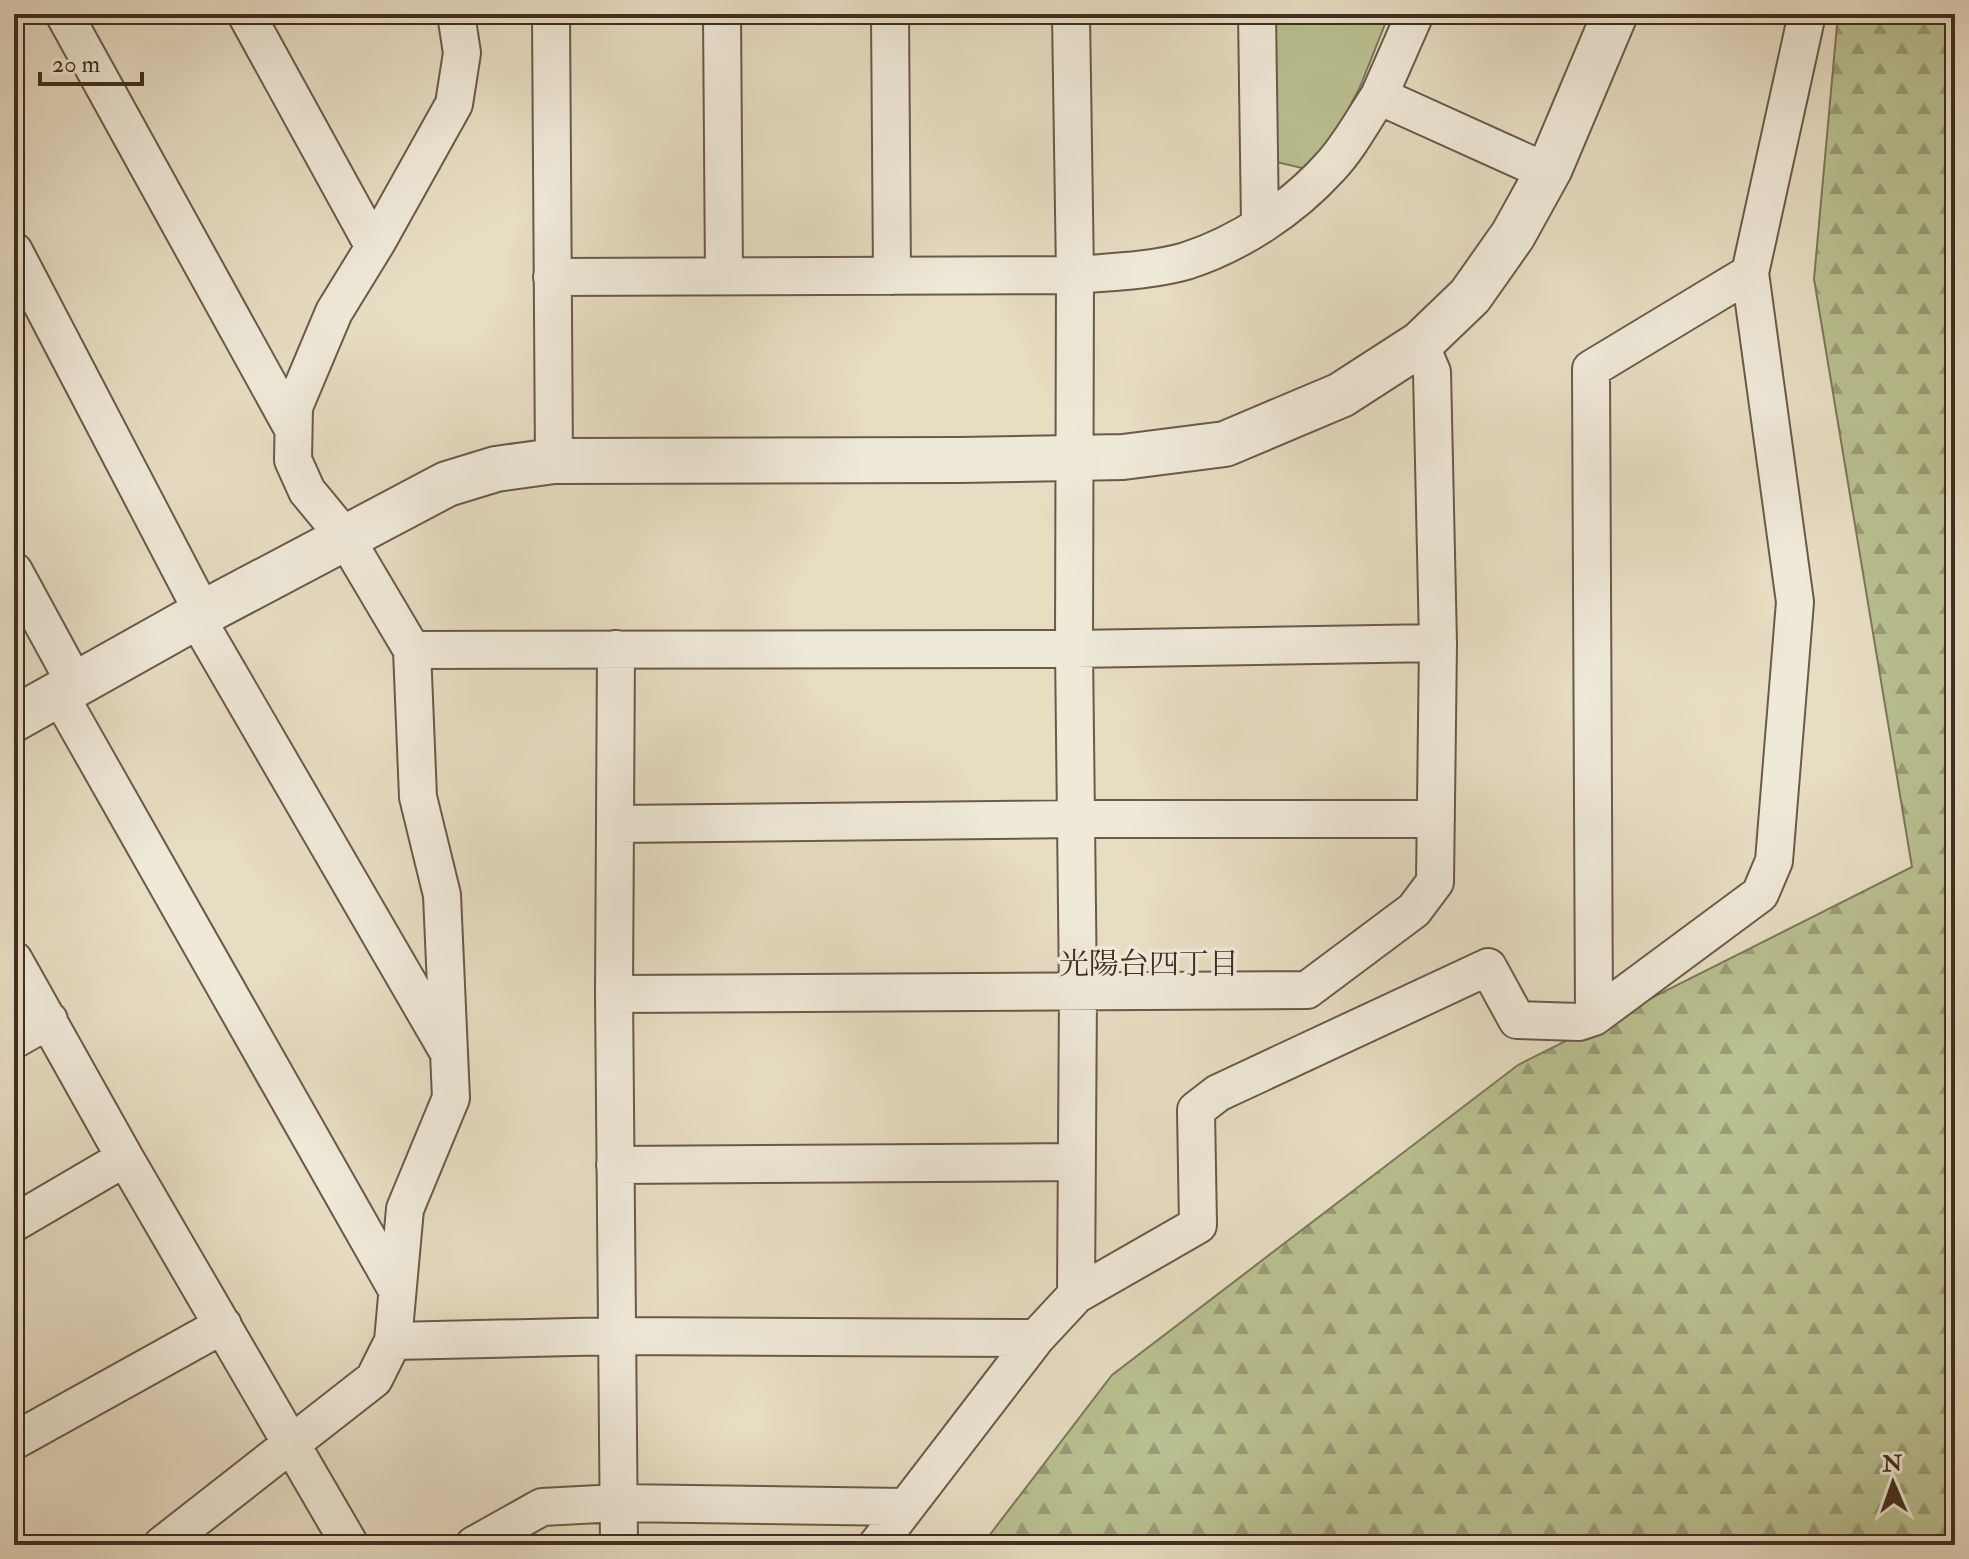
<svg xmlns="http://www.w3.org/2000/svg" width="1969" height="1559" font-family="'IM FELL Double Pica','Noto Serif JP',serif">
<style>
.forest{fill:url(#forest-firs);stroke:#7d7759;stroke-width:2}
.green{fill:#b9c091;stroke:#7d7759;stroke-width:2}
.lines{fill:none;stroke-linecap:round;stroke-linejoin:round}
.minor-casing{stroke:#6a5a4a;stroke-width:40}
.tertiary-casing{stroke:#6a5a4a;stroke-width:48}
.minor{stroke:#efe9d8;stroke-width:36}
.tertiary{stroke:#efe9d8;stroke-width:44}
.labels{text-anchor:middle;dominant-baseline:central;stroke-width:7;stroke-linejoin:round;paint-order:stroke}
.neighbourhood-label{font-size:30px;fill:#412e21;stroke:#efe9d8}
</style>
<defs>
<pattern id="forest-firs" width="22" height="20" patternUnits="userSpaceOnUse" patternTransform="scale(2)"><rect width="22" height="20" fill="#b9c091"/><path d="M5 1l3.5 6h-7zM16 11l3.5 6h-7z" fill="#989c76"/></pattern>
</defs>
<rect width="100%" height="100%" fill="#e7ddc3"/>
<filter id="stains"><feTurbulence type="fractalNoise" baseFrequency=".0025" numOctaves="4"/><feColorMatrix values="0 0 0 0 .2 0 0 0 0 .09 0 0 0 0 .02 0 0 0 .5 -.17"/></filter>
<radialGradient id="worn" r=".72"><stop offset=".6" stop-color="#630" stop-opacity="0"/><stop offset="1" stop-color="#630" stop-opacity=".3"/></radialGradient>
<path class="forest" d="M1838,14H1955V1545H982L1112,1375L1518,1065L1912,867L1814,279Z"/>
<path class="green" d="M1274,14H1389L1360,87L1341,123L1306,169L1276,162Z"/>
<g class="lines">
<defs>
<path id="minor" d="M64,14L293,429
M246,14L374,247
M551,14L554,461
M722,14L724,276
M890,14L892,276
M1071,14L1075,275L1074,649L1078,993L1076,1295
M1257,14L1260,224
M1415,14L1379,96L1547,172
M14,251L203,613
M552,277L1075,275C1111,272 1151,271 1186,261C1239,244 1292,209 1330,167C1349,147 1363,120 1379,96
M14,571L76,685
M196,617L446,1048
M616,649L614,994L619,1545
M412,650L1074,649L1438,643
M59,694L397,1290
M615,824L1076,819H1436
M14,960L125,1158L350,1545
M614,994L1307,990L1414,910L1435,882L1438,643L1432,372L1420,344
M1594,1017L1591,369L1750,273
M14,1040L49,1020
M615,1165L1077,1162
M14,1223L125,1158
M393,1341L616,1336L1036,1338
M14,1441L223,1325
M162,1545L374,1379L393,1341L405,1209L451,1098L442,895L418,797L412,650L345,537L307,491L293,460L294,407L334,312L377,242L454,104L462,53L456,14
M474,1545L542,1507L618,1503L906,1507
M877,1545L1036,1338L1076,1295L1198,1225L1196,1110L1218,1093L1488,967L1517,1020L1579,1022L1594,1017L1760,894L1774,861L1795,602L1750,273L1807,14"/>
<path id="tertiary" d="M14,719L203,613L447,484L496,469L554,461L960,460L1123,457L1225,444L1341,395L1420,344L1470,296L1513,235L1550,168L1615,14"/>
</defs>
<use href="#minor" class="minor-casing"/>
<use href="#tertiary" class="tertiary-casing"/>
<use href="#minor" class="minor"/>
<use href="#tertiary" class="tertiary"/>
</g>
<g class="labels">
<g class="neighbourhood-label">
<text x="1149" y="964">光陽台四丁目</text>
</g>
</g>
<rect width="1969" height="1559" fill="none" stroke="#e7ddc3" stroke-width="48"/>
<rect x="16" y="16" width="1937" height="1527" fill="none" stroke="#412e21" stroke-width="4"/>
<rect x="24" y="24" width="1921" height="1511" fill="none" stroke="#412e21" stroke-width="2"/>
<g transform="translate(1893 1483) rotate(358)" stroke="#efe9d8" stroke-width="6" paint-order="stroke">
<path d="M0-6L14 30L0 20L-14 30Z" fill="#412e21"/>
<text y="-12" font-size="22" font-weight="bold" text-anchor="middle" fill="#412e21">N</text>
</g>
<path d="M40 72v12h102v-12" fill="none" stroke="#412e21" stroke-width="4"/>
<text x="52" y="72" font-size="24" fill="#412e21" stroke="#efe9d8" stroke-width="6" paint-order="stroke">20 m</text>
<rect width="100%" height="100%" filter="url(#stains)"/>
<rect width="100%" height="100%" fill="url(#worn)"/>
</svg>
